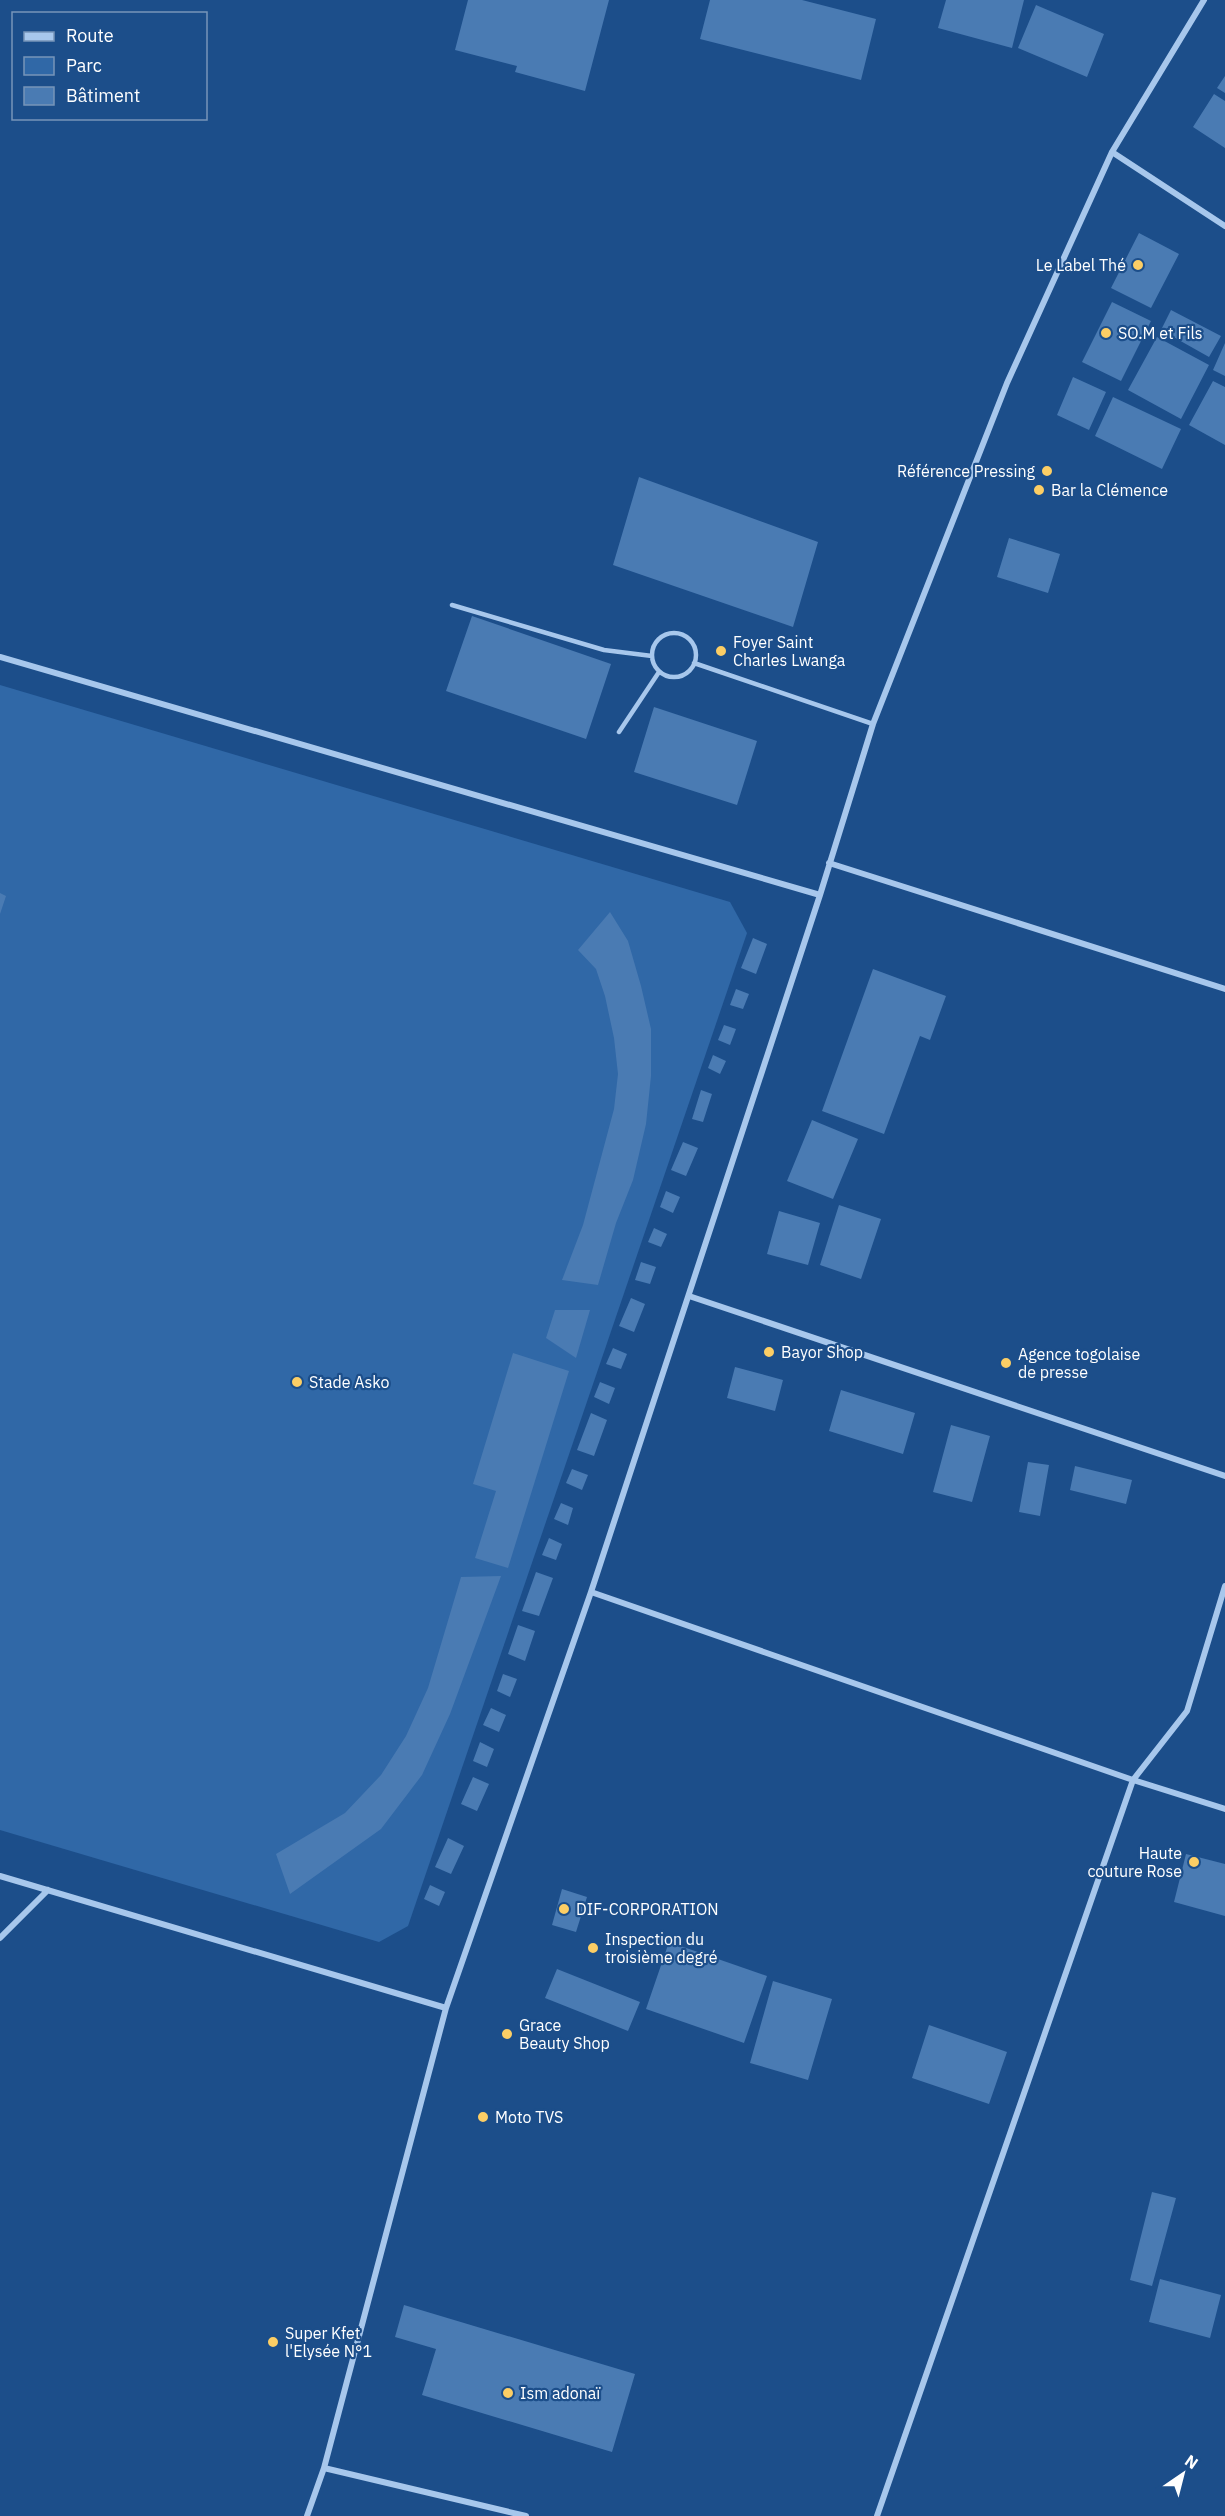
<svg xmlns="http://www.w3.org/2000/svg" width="1225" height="2516" font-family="'IBM Plex Sans',sans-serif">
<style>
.green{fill:#3068a7}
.building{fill:#4a7bb3}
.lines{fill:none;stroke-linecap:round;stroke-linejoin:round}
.service{stroke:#a7c7ec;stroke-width:4.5}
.minor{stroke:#a7c7ec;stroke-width:6}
.poi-dot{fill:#fcce65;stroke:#1c4e8a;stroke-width:2}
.labels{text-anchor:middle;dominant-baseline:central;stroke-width:4.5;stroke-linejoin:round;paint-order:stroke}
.poi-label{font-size:16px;fill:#fff;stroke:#1c4e8a;text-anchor:start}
</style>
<rect width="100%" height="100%" fill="#1c4e8a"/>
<path class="green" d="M0,685L730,902L747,933L408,1926L379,1942L0,1830Z"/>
<path class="building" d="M468,0H609L585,91L515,72L517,66L455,50Z
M710,0H802L876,19L861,80L700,39Z
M946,0H1024L1012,48L938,28Z
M1036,5L1104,34L1087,77L1018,48Z
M1225,76V93L1217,88Z
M1214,94L1225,101V148L1193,127Z
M1139,233L1179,254L1151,308L1111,288Z
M1112,302L1151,321L1121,381L1082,362Z
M1171,310L1221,336L1209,357L1161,330Z
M1157,337L1209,365L1181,419L1128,390Z
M1225,343V376L1213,370Z
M1073,377L1106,392L1089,430L1057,415Z
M1213,381L1225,387V445L1189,425Z
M1113,397L1181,429L1162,469L1095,436Z
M639,477L818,542L793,627L613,565Z
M1009,538L1060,554L1048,593L997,577Z
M472,616L611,664L586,739L446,691Z
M654,707L757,741L737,805L634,772Z
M0,893L6,896L0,914Z
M610,912L628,941L641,986L651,1029V1076L646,1124L633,1180L616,1223L598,1285L562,1280L583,1225L614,1109L618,1074L614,1038L605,996L596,969L578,950Z
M753,938L767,944L756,974L741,968Z
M873,969L946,996L930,1040L920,1036L884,1134L822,1111Z
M736,989L749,994L743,1009L730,1005Z
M724,1025L736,1029L730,1045L718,1040Z
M713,1055L726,1061L720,1074L708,1068Z
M701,1090L712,1094L703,1122L692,1119Z
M812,1120L858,1139L833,1199L787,1181Z
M683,1142L698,1148L686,1176L671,1170Z
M666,1191L680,1197L673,1213L660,1207Z
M839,1205L881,1219L861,1279L820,1265Z
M779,1211L820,1223L808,1265L767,1254Z
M654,1228L667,1234L661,1247L648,1242Z
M641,1262L656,1267L650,1284L635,1280Z
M631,1298L645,1304L634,1332L619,1326Z
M555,1310H590L576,1358L546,1338Z
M613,1348L627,1354L621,1369L606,1364Z
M513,1353L569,1371L508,1568L475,1558L496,1491L473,1484Z
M735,1367L783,1380L775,1411L727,1398Z
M600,1382L615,1388L609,1404L594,1397Z
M841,1390L915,1413L903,1454L829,1431Z
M591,1413L607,1420L594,1456L577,1450Z
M951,1425L990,1436L972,1502L933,1492Z
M1028,1462L1049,1465L1040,1516L1019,1512Z
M1075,1466L1132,1480L1126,1504L1070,1490Z
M572,1469L588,1475L582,1490L566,1483Z
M561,1503L573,1508L568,1525L554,1519Z
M549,1538L562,1544L556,1560L542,1555Z
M536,1572L553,1578L539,1616L522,1611Z
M501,1576L450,1714L422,1775L381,1829L290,1894L276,1854L345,1813L381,1775L406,1736L428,1688L461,1577Z
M518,1625L535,1631L525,1661L508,1654Z
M503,1674L517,1679L510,1697L497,1691Z
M491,1708L506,1715L499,1732L483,1725Z
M480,1742L494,1749L487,1767L473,1761Z
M473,1777L489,1784L477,1811L461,1804Z
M448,1838L464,1846L451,1874L435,1867Z
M1186,1854L1225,1864V1916L1174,1902Z
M430,1885L445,1892L439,1906L424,1899Z
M562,1889L587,1897L576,1932L552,1925Z
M669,1942L767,1976L744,2043L646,2009Z
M557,1969L640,2002L628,2031L545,1998Z
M773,1981L832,1999L808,2080L750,2063Z
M929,2025L1007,2052L989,2104L912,2078Z
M1152,2192L1176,2198L1152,2286L1130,2280Z
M1160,2279L1221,2295L1210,2338L1149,2322Z
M404,2305L635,2374L612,2452L422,2395L436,2349L395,2337Z"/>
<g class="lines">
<path class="service" d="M452,605L604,650L652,656
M652 655a22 22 0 1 1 44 0a22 22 0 1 1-44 0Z
M694,663L873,724
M619,732L659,672"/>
<path class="minor" d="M1112,152L1225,226
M0,657L820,895
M829,863L1225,989
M689,1296L1225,1476
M591,1592L1133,1780L1225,1809
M0,1876L446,2008
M0,1938L48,1890
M324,2468L526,2516
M307,2516L324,2468L446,2008L591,1592L820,895L873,724L1007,383L1112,152L1204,0
M877,2516L1133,1780L1187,1711L1225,1586"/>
</g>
<g class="poi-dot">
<circle cx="1138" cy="265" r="6"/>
<circle cx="1106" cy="333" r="6"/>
<circle cx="1047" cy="471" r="6"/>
<circle cx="1039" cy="490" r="6"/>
<circle cx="721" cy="651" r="6"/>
<circle cx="769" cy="1352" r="6"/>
<circle cx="1006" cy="1363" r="6"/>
<circle cx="297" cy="1382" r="6"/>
<circle cx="1194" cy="1862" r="6"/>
<circle cx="564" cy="1909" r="6"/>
<circle cx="593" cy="1948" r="6"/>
<circle cx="507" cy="2034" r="6"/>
<circle cx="483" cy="2117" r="6"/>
<circle cx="273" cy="2342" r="6"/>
<circle cx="508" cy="2393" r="6"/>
</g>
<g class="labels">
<g class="poi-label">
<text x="1126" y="265" text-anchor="end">Le Label Thé</text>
<text x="1118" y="333">SO.M et Fils</text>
<text x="1035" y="471" text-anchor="end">Référence Pressing</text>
<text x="1051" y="490">Bar la Clémence</text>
<text x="733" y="642">Foyer Saint<tspan x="733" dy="18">Charles Lwanga</tspan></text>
<text x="781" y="1352">Bayor Shop</text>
<text x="1018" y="1354">Agence togolaise<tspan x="1018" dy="18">de presse</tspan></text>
<text x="309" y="1382">Stade Asko</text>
<text x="1182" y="1853" text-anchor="end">Haute<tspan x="1182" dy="18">couture Rose</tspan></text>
<text x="576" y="1909">DIF-CORPORATION</text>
<text x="605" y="1939">Inspection du<tspan x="605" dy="18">troisième degré</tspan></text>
<text x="519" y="2025">Grace<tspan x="519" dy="18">Beauty Shop</tspan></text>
<text x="495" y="2117">Moto TVS</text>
<text x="285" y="2333">Super Kfet<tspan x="285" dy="18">l'Elysée N°1</tspan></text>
<text x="520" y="2393">Ism adonaï</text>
</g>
</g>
<rect x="12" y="12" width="195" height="108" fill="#1c4e8a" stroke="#7795b9" stroke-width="1.5"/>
<rect x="24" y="32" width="30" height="9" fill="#a7c7ec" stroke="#7795b9" stroke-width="1.5"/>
<text x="66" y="42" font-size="18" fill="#ffffff">Route</text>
<rect x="24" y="57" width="30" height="18" fill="#3068a7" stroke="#7795b9" stroke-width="1.5"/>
<text x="66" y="72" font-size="18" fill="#ffffff">Parc</text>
<rect x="24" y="87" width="30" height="18" fill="#4a7bb3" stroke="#7795b9" stroke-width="1.5"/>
<text x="66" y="102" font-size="18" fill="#ffffff">Bâtiment</text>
<g transform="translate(1183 2474) rotate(35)" stroke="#1c4e8a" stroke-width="4.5" paint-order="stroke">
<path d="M0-4.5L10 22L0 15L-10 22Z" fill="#ffffff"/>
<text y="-9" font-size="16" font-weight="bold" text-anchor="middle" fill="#ffffff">N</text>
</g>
</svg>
